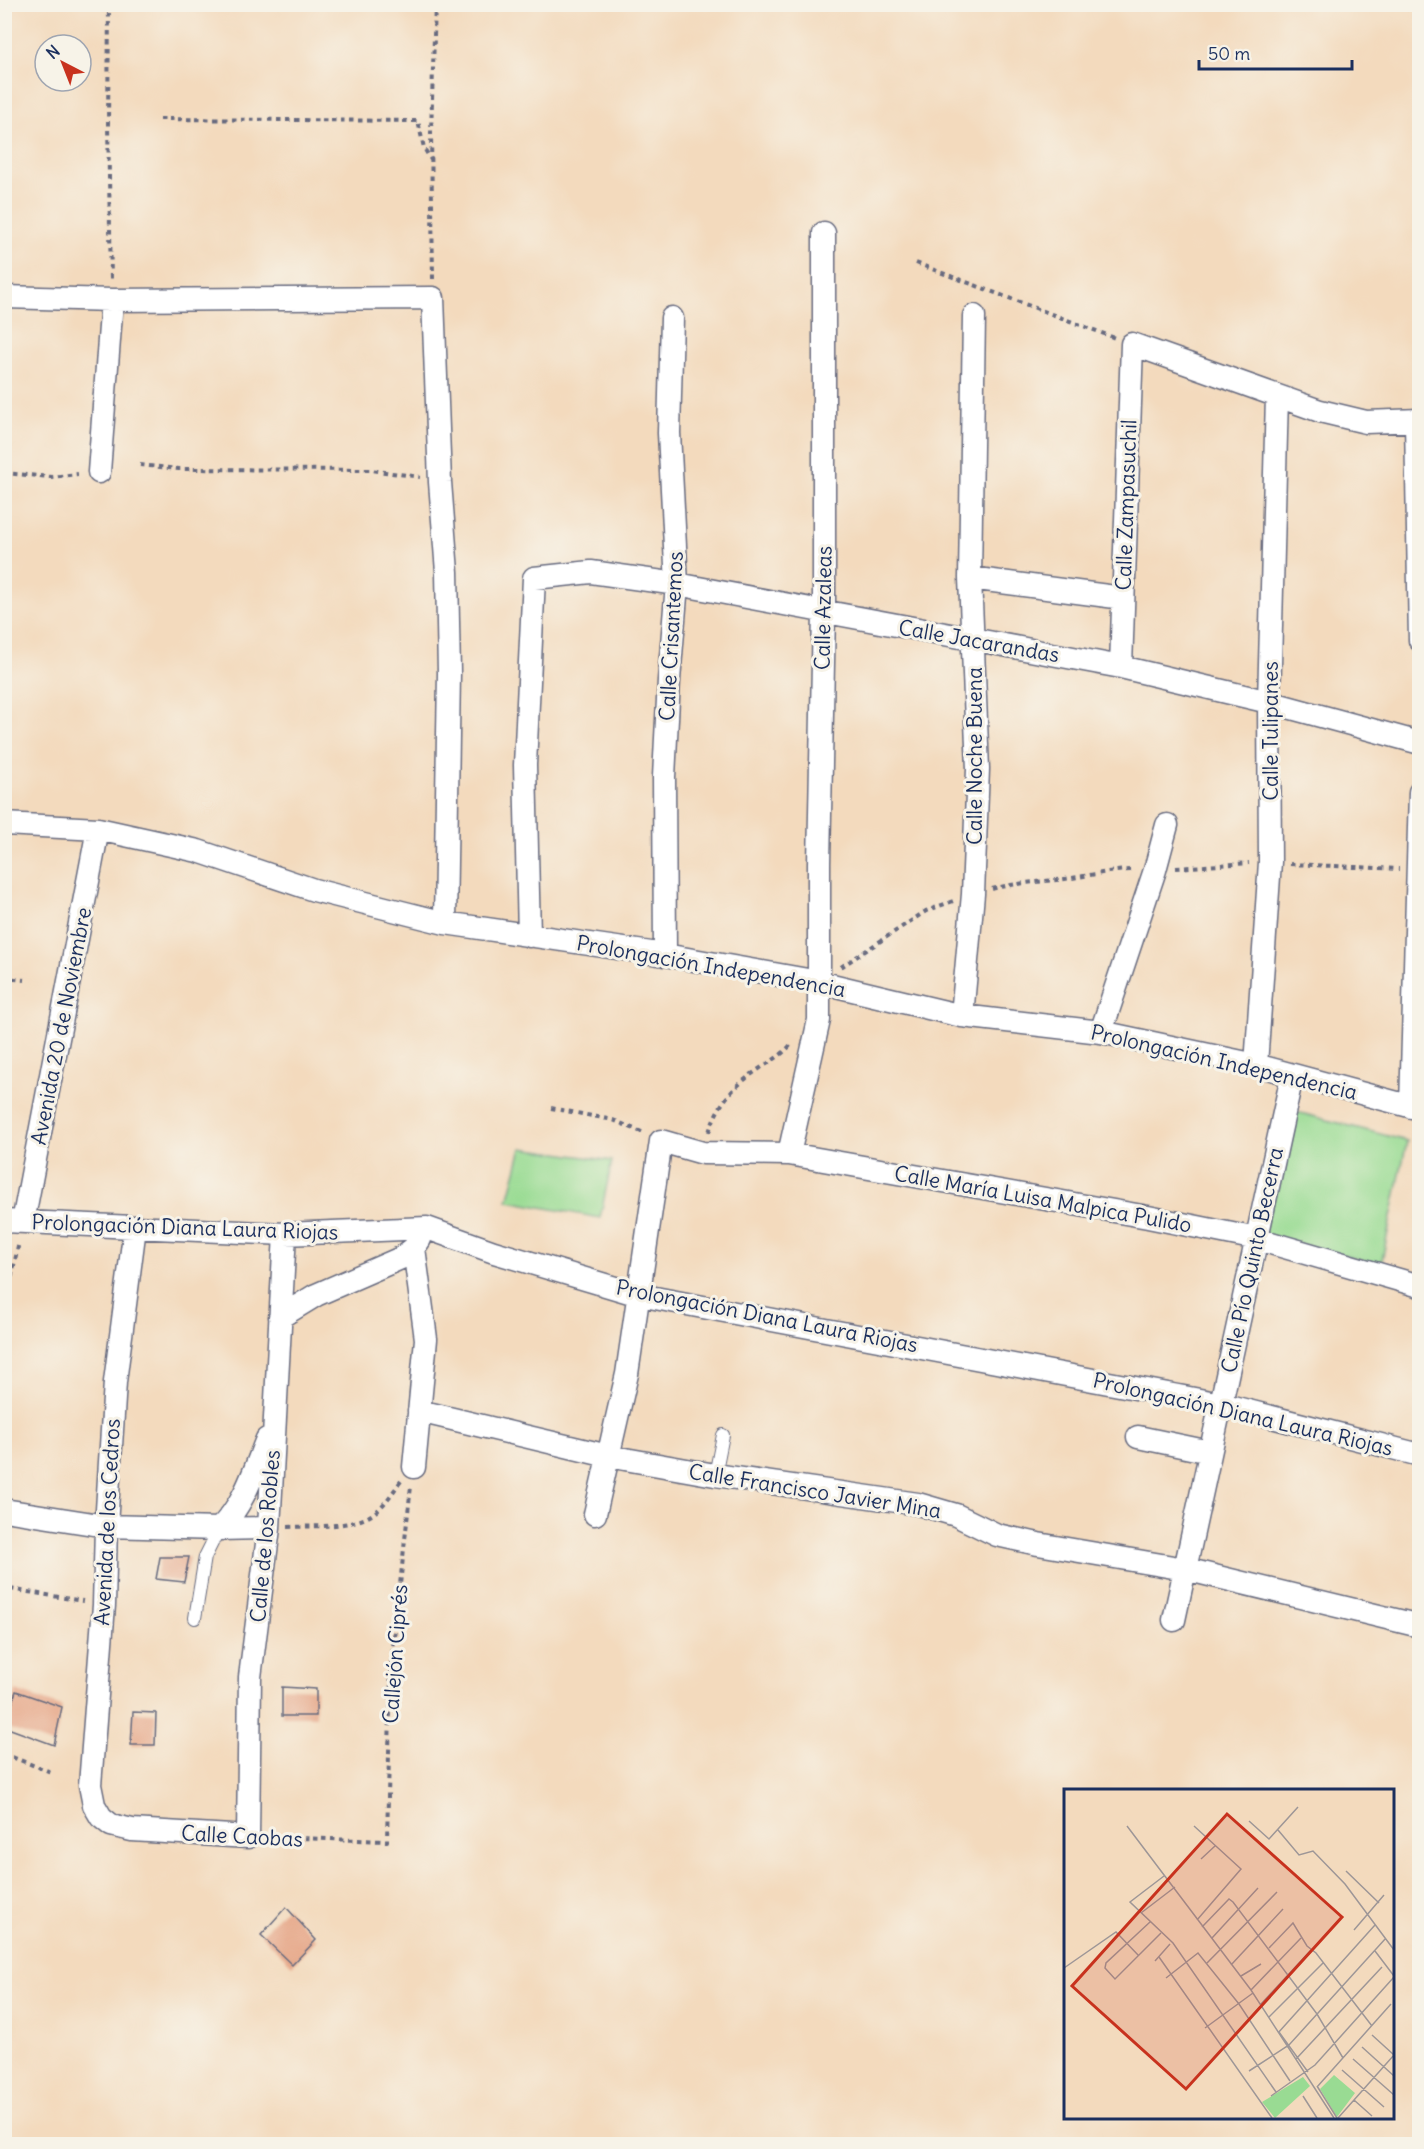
<svg xmlns="http://www.w3.org/2000/svg" width="1424" height="2149" font-family="Delius,sans-serif">
<style>
.green{fill:#99db93;stroke:#5a8578;stroke-width:1.5}
.building{fill:#e5a383}
.lines{fill:none;stroke-linecap:round;stroke-linejoin:round}
.service-casing{stroke:#676b7f;stroke-width:14}
.minor-casing{stroke:#676b7f;stroke-width:25}
.path{stroke:#676b7f;stroke-width:4;stroke-dasharray:4.5 4.5;stroke-linecap:butt}
.service{stroke:#fff;stroke-width:12}
.minor{stroke:#fff;stroke-width:22}
.labels{text-anchor:middle;dominant-baseline:central;stroke-width:6;stroke-linejoin:round;paint-order:stroke}
.street-label{font-size:21px;fill:#1b2f5e;stroke:#f7f3e8}
.inset-road{fill:none;stroke:#9d9697;stroke-width:1.5}
.view{fill:#c8321e;fill-opacity:0.15;stroke:#c8321e;stroke-width:3}
.inset-edge{fill:none;stroke:#1b2f5e;stroke-width:3}
</style>
<rect width="100%" height="100%" fill="#f7f3e8"/>
<filter id="ink" filterUnits="userSpaceOnUse"><feTurbulence type="fractalNoise" baseFrequency=".0167" numOctaves="2"/><feDisplacementMap in="SourceGraphic" scale="12" xChannelSelector="R" yChannelSelector="G"/><feConvolveMatrix kernelMatrix="1 2 1 2 8 2 1 2 1" color-interpolation-filters="sRGB"/></filter>
<filter id="wash" filterUnits="userSpaceOnUse"><feTurbulence type="fractalNoise" baseFrequency=".008" numOctaves="4" result="noise"/><feDisplacementMap in="SourceGraphic" scale="24" xChannelSelector="R" yChannelSelector="G"/><feGaussianBlur stdDeviation="1.35" result="paint"/><feColorMatrix in="noise" values="0 0 0 0 0 0 0 0 0 0 0 0 0 0 0 0 0 1.4 0 .05"/><feComposite in="paint" operator="in"/></filter>
<g filter="url(#wash)">
<rect width="100%" height="100%" fill="#f3dabd"/>
<path class="green" d="M1293,1111L1407,1141L1381,1265L1262,1235Z
M522,1148L612,1161L600,1218L508,1201Z"/>
<g id="blocks">
<path class="building" d="M160,1557H189L184,1582L156,1579Z
M282,1687L316,1689V1716H282Z
M16,1691L62,1707L54,1745L5,1727Z
M133,1712L156,1713L155,1745H131Z
M286,1907L316,1940L292,1965L261,1935Z"/>
</g>
</g>
<g filter="url(#ink)">
<use href="#blocks" fill-opacity="0" stroke="#676b7f" stroke-width="1.5"/>
<g class="lines">
<defs>
<path id="service" d="M715,1475L723,1435
M195,1618L205,1557L219,1529"/>
<path id="minor" d="M4,297L112,300L433,298L440,482L447,572L449,673L445,923
M1416,421L1420,640
M99,472L112,300
M970,578L1123,598
M1121,667L1132,344L1320,411L1366,422L1420,420
M4,824L98,829L198,851L314,890L445,923L665,955L819,982L962,1016L1101,1032L1256,1065L1420,1109
M529,936L525,765L534,578L591,572L677,584L1121,667L1269,702L1420,743
M665,955L664,777L669,680L677,584L669,433L672,318
M962,1016L973,894L978,769L970,578L974,316
M1101,1032L1155,870L1167,825
M1256,1065L1270,862L1269,702L1277,396
M1411,1107L1420,792
M789,1154L819,1020V864L824,612V233
M4,1221L285,1234L427,1228L494,1252L639,1295L1221,1404L1420,1455
M23,1222L98,829
M135,1227L115,1382L106,1526L104,1605L90,1785L94,1805L101,1817L111,1825L132,1830L248,1837L250,1677L269,1528L285,1234
M280,1317L316,1295L401,1258L414,1248L420,1239
M419,1411L608,1456L715,1475L918,1504L956,1515L997,1535L1038,1544L1185,1569L1420,1626
M1138,1437L1210,1452
M414,1467L426,1339L414,1248
M4,1510L106,1526L219,1529L269,1528
M595,1514L627,1374L661,1141L703,1153L789,1154L1148,1217L1257,1239L1420,1286
M219,1529C244,1505 254,1471 267,1439
M1174,1620L1292,1076"/>
</defs>
<use href="#service" class="service-casing"/>
<use href="#minor" class="minor-casing"/>
<path class="path" d="M109,4L108,125L111,280
M160,119L418,121L424,148L431,160
M916,263L1115,338
M433,279L431,133L435,4
M140,465L179,469L371,470L420,477
M4,473L51,477L78,474
M1290,864L1399,869
M1176,868L1249,863
M992,889C1018,882 1045,882 1072,878C1092,875 1112,870 1133,870
M841,967L926,911L953,901
M4,978L25,980
M9,992L11,979
M551,1108L613,1120L644,1133
M709,1132C719,1101 735,1085 762,1067C773,1060 784,1054 792,1043
M4,1312L19,1242
M288,1527C312,1526 353,1528 373,1514C385,1505 392,1493 401,1481
M10,1589L83,1601
M4,1754L51,1772
M268,1837L387,1841L391,1665L411,1486"/>
<use href="#service" class="service"/>
<use href="#minor" class="minor"/>
</g>
</g>
<g class="labels">
<g class="street-label">
<text transform="translate(1126 505) rotate(-88)">Calle Zampasuchil</text>
<text transform="translate(823 608) rotate(-89)">Calle Azaleas</text>
<text transform="translate(671 636) rotate(-87)">Calle Crisantemos</text>
<text transform="translate(979 641) rotate(10)">Calle Jacarandas</text>
<text transform="translate(1270 731) rotate(-90)">Calle Tulipanes</text>
<text transform="translate(974 756) rotate(-90)">Calle Noche Buena</text>
<text transform="translate(711 966) rotate(10)">Prolongación Independencia</text>
<text transform="translate(61 1026) rotate(-79)">Avenida 20 de Noviembre</text>
<text transform="translate(1224 1062) rotate(13)">Prolongación Independencia</text>
<text transform="translate(1043 1199) rotate(10)">Calle María Luisa Malpica Pulido</text>
<text transform="translate(185 1227) rotate(2)">Prolongación Diana Laura Riojas</text>
<text transform="translate(1252 1260) rotate(-78)">Calle Pío Quinto Becerra</text>
<text transform="translate(767 1316) rotate(11)">Prolongación Diana Laura Riojas</text>
<text transform="translate(1243 1414) rotate(13)">Prolongación Diana Laura Riojas</text>
<text transform="translate(815 1491) rotate(9)">Calle Francisco Javier Mina</text>
<text transform="translate(107 1522) rotate(-87)">Avenida de los Cedros</text>
<text transform="translate(265 1536) rotate(-85)">Calle de los Robles</text>
<text transform="translate(395 1654) rotate(-86)">Callejón Ciprés</text>
<text transform="translate(242 1836) rotate(3)">Calle Caobas</text>
</g>
</g>
<g transform="translate(1064 1789)">
<rect width="330" height="330" fill="#f3dabd"/>
<path d="M270,286L291,304L273,328L256,300ZM239,288L246,297L211,329L198,313Z" fill="#99db93"/>
<path class="inset-road" d="M185,32L205,50L234,18M63,37L187,201L270,329M130,37L177,80L133,131M214,41L235,66L249,62L281,95L330,161M137,70L151,57M282,82L315,114M100,87L66,113L109,154L212,303M77,124L111,98M86,133L42,174L41,179L51,190L97,144M138,138L165,110L169,113L253,225L279,269M290,141L320,106M148,149L194,99M205,159L229,134L243,157L252,164L308,237M311,162L330,187M95,168L208,329M91,172L106,155M143,174L213,103M167,176L219,120M0,179L52,143L75,167M177,187L197,175M102,189L134,164L175,215L226,292M187,201L237,149M197,215L247,161M205,228L259,174M141,239L189,204M215,243L244,283M214,244L311,136M308,246L330,266M298,258L330,287M232,270L318,178M289,270L330,306M278,281L320,318M185,282L225,256L322,149M253,297L273,329M253,298L327,215M207,307L251,276L330,188M239,307L253,329M290,311L308,327M274,329L330,266"/>
<path class="view" d="M163,25L278,128L122,300L8,197Z"/>
<rect width="330" height="330" class="inset-edge"/>
</g>
<rect width="1424" height="2149" fill="none" stroke="#f7f3e8" stroke-width="24"/>
<g transform="translate(63 63) rotate(318)"><circle r="28" fill="#f7f3e8" stroke="#9fa5b1" stroke-width="1.5"/>
<path d="M0-4.5L10 22L0 15L-10 22Z" fill="#c8321e"/>
<text y="-9" font-size="16" font-weight="bold" text-anchor="middle" fill="#1b2f5e">N</text>
</g>
<path d="M1199 60v9h153v-9" fill="none" stroke="#1b2f5e" stroke-width="3"/>
<text x="1208" y="60" font-size="18" fill="#1b2f5e" stroke="#f7f3e8" stroke-width="4.5" paint-order="stroke">50 m</text>
</svg>
